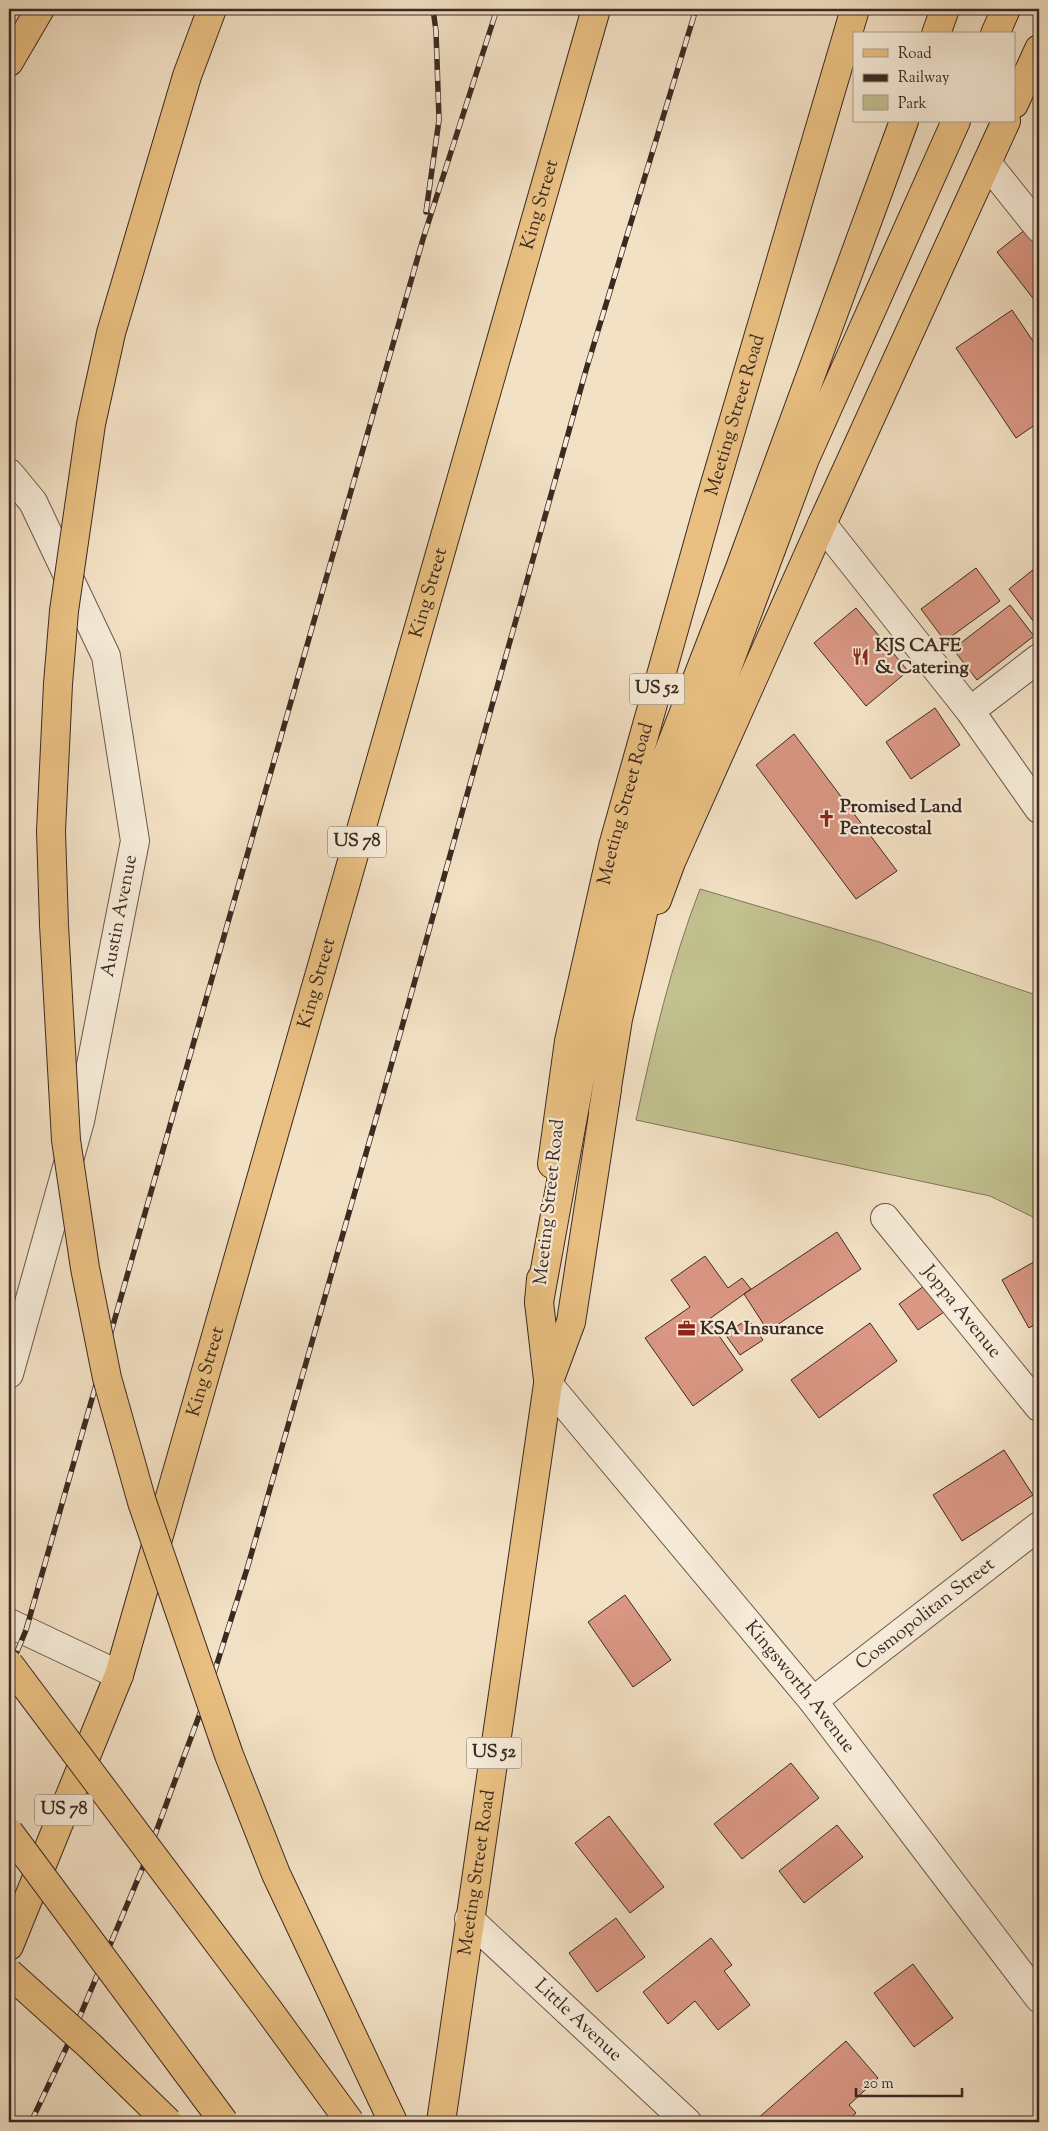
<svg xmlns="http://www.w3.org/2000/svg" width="1048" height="2131" font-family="'Sorts Mill Goudy',serif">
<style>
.green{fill:#c2c190;stroke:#7e7659}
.building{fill:#da9784;stroke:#3b2a22}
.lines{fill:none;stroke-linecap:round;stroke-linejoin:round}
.minor-casing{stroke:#69584b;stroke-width:30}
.tertiary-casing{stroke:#69584b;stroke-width:30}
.primary-casing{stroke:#3b2a22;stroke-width:30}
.motorway-casing{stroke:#3b2a22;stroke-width:30}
.minor{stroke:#f7ecd9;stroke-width:28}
.tertiary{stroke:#f7ecd9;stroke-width:28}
.primary{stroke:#eac082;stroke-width:28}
.motorway{stroke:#eac082;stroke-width:28}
.rail-casing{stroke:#3b2a22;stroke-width:5.5}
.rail{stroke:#f7ecd9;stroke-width:4;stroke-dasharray:11;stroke-linecap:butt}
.motorway-bridge-casing{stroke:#3b2a22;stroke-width:30;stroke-linecap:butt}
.motorway-bridge{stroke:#eac082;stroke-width:28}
.labels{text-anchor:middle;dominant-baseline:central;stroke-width:4.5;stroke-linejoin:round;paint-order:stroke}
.shield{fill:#f7ecd9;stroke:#736459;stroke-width:1}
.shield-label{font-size:18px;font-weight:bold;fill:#3b2a22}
.street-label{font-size:19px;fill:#3b2a22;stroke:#f7ecd9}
.poi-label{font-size:19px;font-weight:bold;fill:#3b2a22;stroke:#f7ecd9;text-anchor:start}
</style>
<rect width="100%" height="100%" fill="#f3e1c5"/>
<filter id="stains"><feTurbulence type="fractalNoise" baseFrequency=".004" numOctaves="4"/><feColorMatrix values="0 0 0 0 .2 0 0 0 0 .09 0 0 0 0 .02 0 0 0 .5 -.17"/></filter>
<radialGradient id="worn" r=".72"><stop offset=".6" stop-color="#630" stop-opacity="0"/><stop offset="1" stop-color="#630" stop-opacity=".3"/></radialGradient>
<path class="green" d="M700,889L879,942L1039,996V1220L990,1196L636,1120C653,1042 671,964 700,889Z"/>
<path class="building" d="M1026,229L1039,246V306L997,252Z
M1012,310L1039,350V422L1016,438L956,348Z
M1039,565V624L1037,626L1009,589Z
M976,568L1000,601L945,641L921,609Z
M1010,605L1034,636L977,680L953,649Z
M856,608L908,671L866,706L814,643Z
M935,708L960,745L911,779L886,742Z
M794,734L897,871L856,899L756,765Z
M837,1232L861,1269L768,1331L744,1294Z
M705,1256L728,1288L742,1278L751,1289L708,1320L743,1370L693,1406L645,1338L690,1307L671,1280Z
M1039,1259V1322L1029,1328L1002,1280Z
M924,1286L944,1312L918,1330L899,1304Z
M748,1319L763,1340L740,1355L725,1334Z
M870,1323L897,1361L819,1418L791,1380Z
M1004,1450L1033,1495L962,1541L933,1495Z
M625,1595L671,1660L633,1687L588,1622Z
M791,1763L819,1798L742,1859L714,1824Z
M609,1816L664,1887L630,1913L575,1843Z
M837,1825L863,1857L804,1903L779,1871Z
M616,1918L645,1957L597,1992L569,1953Z
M711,1938L732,1965L724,1971L750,2005L718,2030L695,2001L668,2024L643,1992Z
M913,1964L953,2018L914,2047L874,1993Z
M846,2041L878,2078L849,2105L856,2113L846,2122H759L756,2120Z"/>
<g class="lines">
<defs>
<g id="minor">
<path d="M987,163L1039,228"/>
<path d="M822,524L970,711L1039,809"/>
<path d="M970,711L1039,658"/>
<path id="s1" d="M885,1218L1039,1407"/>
<path id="s2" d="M548,1384L813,1701L1039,1998"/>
<path id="s3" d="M813,1701L1039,1526"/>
<path id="s4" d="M469,1919L687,2122"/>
</g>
<path id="tertiary" d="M9,473L33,502L106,656L135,841L80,1121L9,1374
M9,1623L119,1675"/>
<g id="primary">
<path d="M1014,104L1039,49"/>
<path d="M657,900L671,862L822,524L1006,121"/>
<path id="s5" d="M552,1164L569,1041L613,846L710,501L855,9"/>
<path d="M541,1279L539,1302L548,1380"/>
<path id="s6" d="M9,1946L119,1675L596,9"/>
<path id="s7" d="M441,2122L548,1384L571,1322L607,1089"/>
</g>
<path id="motorway" d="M936,34L945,9
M995,34L1006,9
M9,62L40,9
M603,1112L618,1019L646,900L663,840L804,461L956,121
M539,1302L594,1002L603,963L655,787L740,568L904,121"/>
</defs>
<use href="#minor" class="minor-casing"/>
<use href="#tertiary" class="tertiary-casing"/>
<use href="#primary" class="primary-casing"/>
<use href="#motorway" class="motorway-casing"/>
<use href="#minor" class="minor"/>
<use href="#tertiary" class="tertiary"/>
<use href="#primary" class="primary"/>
<use href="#motorway" class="motorway"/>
<defs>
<path id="rail" d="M426,212L439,120L436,31L433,9
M9,1671L26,1630L423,239L497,9
M31,2122L69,2042L143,1867L209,1689L247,1569L391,1066L586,370L696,9"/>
</defs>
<use href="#rail" class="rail-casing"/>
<use href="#rail" class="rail"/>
<defs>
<path id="motorway-bridge" d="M212,9L187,76L111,333L91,424L64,611L58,684L51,831L54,925L66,1140L85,1268L107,1378L142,1502L229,1755L276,1874L393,2122
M9,1664L267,2008L350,2122
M9,1832L224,2122
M9,1973L90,2046L168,2122"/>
</defs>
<use href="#motorway-bridge" class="motorway-bridge-casing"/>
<use href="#motorway-bridge" class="motorway-bridge"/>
</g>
<defs>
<symbol id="restaurant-bare" viewBox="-9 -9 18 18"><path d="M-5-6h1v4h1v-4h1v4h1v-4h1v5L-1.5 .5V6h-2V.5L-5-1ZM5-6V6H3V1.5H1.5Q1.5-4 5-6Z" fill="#8f2418" stroke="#f7ecd9" stroke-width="2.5" paint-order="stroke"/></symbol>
<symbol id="church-bare" viewBox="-9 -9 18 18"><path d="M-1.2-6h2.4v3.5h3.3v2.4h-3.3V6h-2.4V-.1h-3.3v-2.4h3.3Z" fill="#8f2418" stroke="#f7ecd9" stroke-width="2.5" paint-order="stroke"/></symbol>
<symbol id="office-bare" viewBox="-9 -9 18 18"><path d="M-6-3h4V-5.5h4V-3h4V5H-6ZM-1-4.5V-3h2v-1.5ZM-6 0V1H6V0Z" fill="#8f2418" stroke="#f7ecd9" stroke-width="2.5" paint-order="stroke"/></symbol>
</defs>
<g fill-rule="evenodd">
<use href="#restaurant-bare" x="848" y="644" width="25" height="25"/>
<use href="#church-bare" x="814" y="806" width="25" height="25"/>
<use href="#office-bare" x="674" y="1316" width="25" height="25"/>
</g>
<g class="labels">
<g class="shield">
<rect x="629.5" y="673.5" width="55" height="31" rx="4"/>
<rect x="328" y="826.5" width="58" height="31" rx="4"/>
<rect x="466.5" y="1737.5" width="55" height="31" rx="4"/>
<rect x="35" y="1794.5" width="58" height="31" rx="4"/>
</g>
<g class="shield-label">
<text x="657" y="689">US 52</text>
<text x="357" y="842">US 78</text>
<text x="494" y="1753">US 52</text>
<text x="64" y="1810">US 78</text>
</g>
<g class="street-label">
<text stroke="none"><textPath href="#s6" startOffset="1822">King Street</textPath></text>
<text stroke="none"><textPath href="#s5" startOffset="772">Meeting Street Road</textPath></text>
<text stroke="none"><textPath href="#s6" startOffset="1418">King Street</textPath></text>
<text stroke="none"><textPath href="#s5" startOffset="368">Meeting Street Road</textPath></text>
<text transform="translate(120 916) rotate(-79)">Austin Avenue</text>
<text stroke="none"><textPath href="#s6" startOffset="1012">King Street</textPath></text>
<text transform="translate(550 1202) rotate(-84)">Meeting Street Road</text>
<text stroke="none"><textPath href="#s1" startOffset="121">Joppa Avenue</textPath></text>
<text stroke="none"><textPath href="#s6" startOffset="608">King Street</textPath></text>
<text stroke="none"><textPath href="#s3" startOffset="142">Cosmopolitan Street</textPath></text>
<text stroke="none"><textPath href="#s2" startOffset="394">Kingsworth Avenue</textPath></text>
<text stroke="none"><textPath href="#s7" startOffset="252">Meeting Street Road</textPath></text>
<text stroke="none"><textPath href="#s4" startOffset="149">Little Avenue</textPath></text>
</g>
<g class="poi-label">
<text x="875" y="646">KJS CAFE<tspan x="875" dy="22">&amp; Catering</tspan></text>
<text x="840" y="807">Promised Land<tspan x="840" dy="22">Pentecostal</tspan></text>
<text x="700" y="1329">KSA Insurance</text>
</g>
</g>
<rect width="1048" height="2131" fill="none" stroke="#f3e1c5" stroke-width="30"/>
<rect x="10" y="10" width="1028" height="2111" fill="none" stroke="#3b2a22" stroke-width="2.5"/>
<rect x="15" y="15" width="1018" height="2101" fill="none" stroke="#3b2a22"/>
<rect x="853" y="32" width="162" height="90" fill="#f7ecd9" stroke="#ac9e90"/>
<rect x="863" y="49" width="25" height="8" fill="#eac082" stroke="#ac9e90"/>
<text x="898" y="58" font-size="15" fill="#3b2a22">Road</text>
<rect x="863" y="74" width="25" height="8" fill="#3b2a22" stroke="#ac9e90"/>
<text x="898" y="82" font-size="15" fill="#3b2a22">Railway</text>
<rect x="863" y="95" width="25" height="15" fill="#c2c190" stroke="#ac9e90"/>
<text x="898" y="108" font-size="15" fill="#3b2a22">Park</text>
<path d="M856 2088v8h106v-8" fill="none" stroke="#3b2a22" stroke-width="2.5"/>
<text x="863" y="2088" font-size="15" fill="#3b2a22" stroke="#f7ecd9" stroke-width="4" paint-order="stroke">20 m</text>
<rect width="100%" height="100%" filter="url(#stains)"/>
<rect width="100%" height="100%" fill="url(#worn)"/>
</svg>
